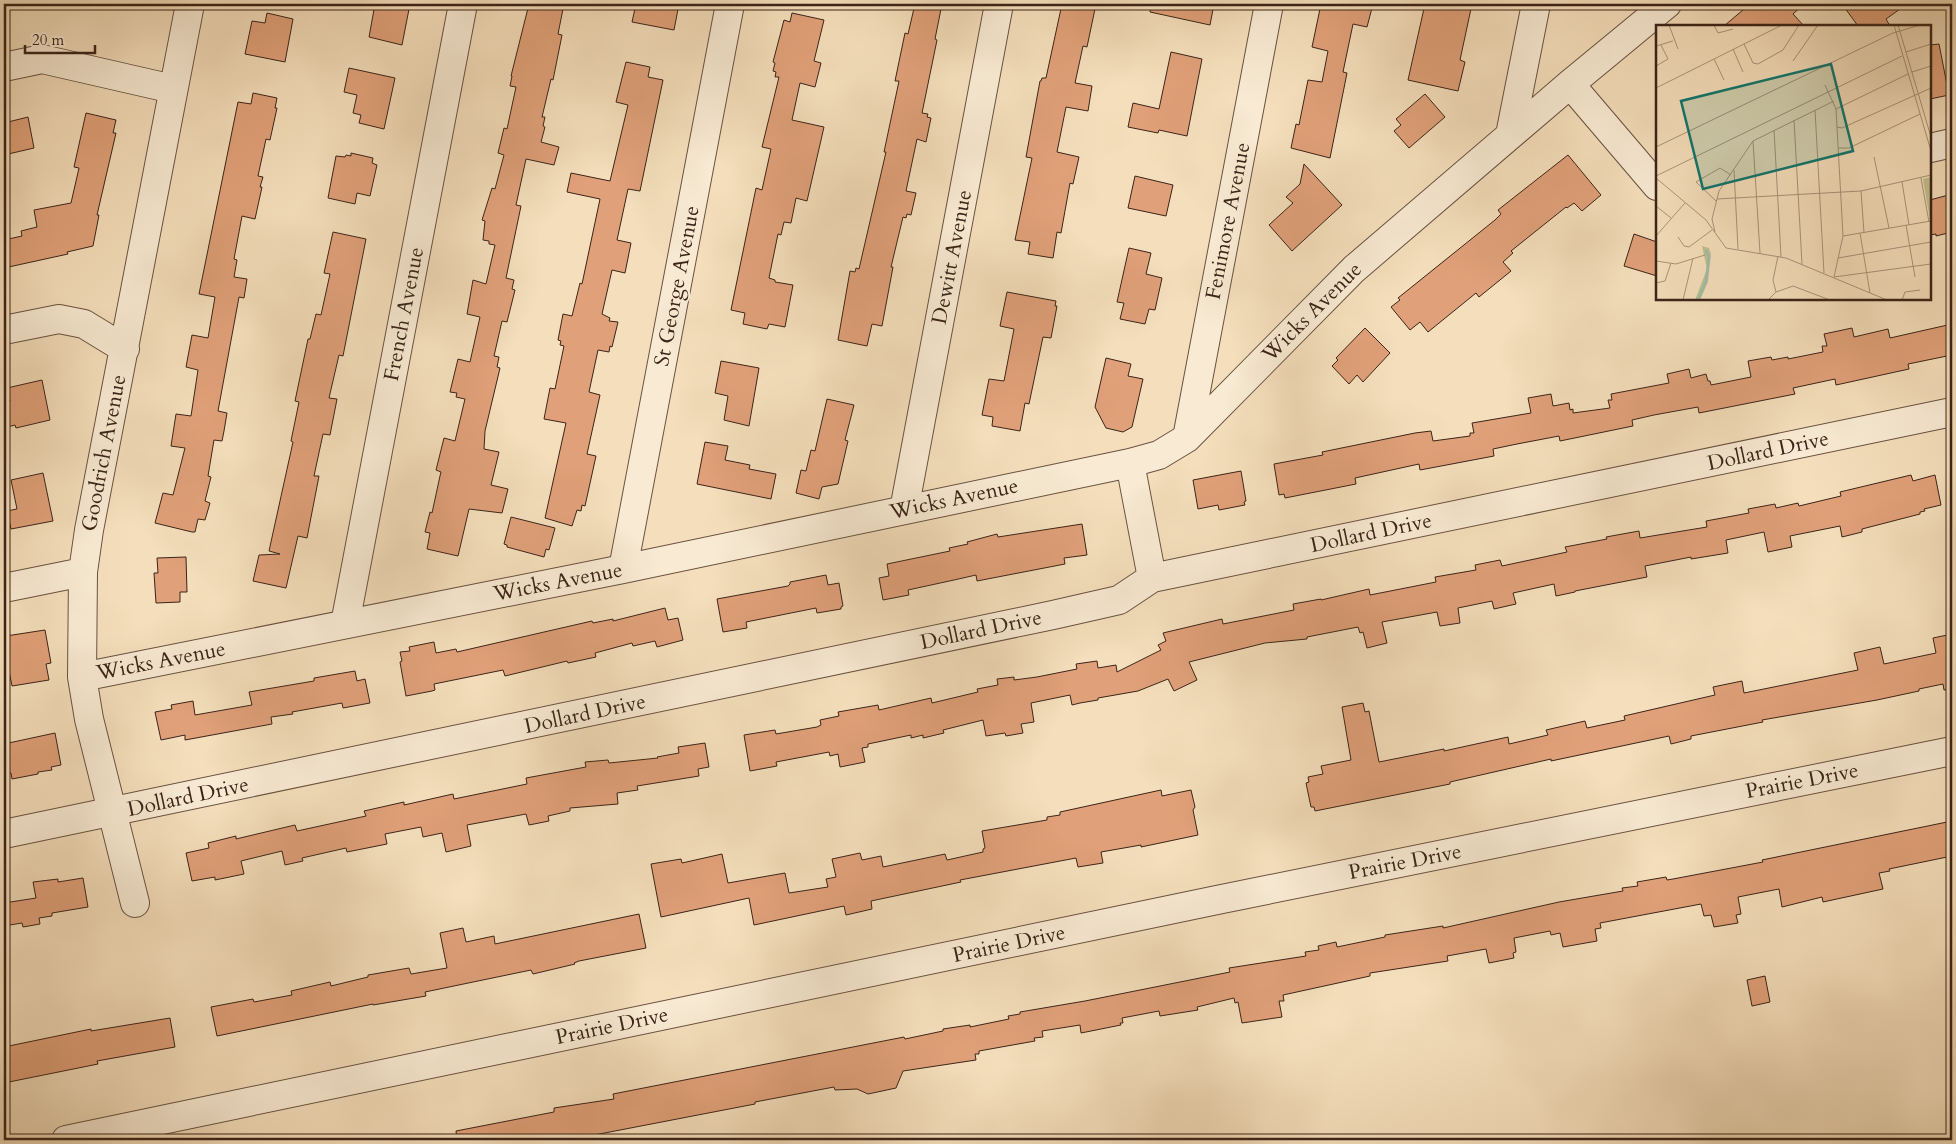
<svg xmlns="http://www.w3.org/2000/svg" width="1956" height="1144" font-family="Cardo,serif">
<style>
.building{fill:#e0a079;stroke:#3b2418}
.lines{fill:none;stroke-linecap:round;stroke-linejoin:round}
.minor-casing{stroke:#695241;stroke-width:30}
.minor{stroke:#f8ead3;stroke-width:28}
.labels{text-anchor:middle;dominant-baseline:central;stroke-width:4;stroke-linejoin:round;paint-order:stroke}
.street-label{font-size:21px;fill:#3b2418;stroke:#f8ead3}
.inset-river{fill:none;stroke:#9cbcaf;stroke-width:2.5}
.inset-road{fill:none;stroke:#aa947a;stroke-width:1}
.view{fill:#0f766e;fill-opacity:0.15;stroke:#0f766e;stroke-width:2.5}
.inset-edge{fill:none;stroke:#3b2418;stroke-width:2.5}
</style>
<rect width="100%" height="100%" fill="#f4debb"/>
<filter id="stains"><feTurbulence type="fractalNoise" baseFrequency=".004" numOctaves="4"/><feColorMatrix values="0 0 0 0 .2 0 0 0 0 .09 0 0 0 0 .02 0 0 0 .5 -.17"/></filter>
<radialGradient id="worn" r=".72"><stop offset=".6" stop-color="#630" stop-opacity="0"/><stop offset="1" stop-color="#630" stop-opacity=".3"/></radialGradient>
<path class="building" d="M375,4H410L402,45L369,37Z
M529,4H564L558,34L562,35L553,80L551,79L542,117H545L543,126L545,127L541,142L559,147L554,165L526,159L516,205L521,206L506,278L514,280L512,289L515,290L507,322L502,321L494,356L499,357L497,367L500,368L485,431L484,449L499,452L491,485L508,489L502,513L469,509L458,556L427,549L430,533L425,532L430,512L432,513L440,476L441,472L436,470L444,438L455,441L465,399L456,397L457,393L450,392L458,359L470,362L480,317L467,314L473,280L486,284L495,245L489,244V241L483,240L485,221L482,220L492,188L495,189L504,155L498,153L504,128L507,129L516,87L510,86L512,76H511Z
M636,4H679L674,30L632,22Z
M915,4H942L935,39L937,40L922,113L928,114L927,117L931,118L926,142L917,139L906,191L916,193L911,215L907,214L906,218L903,217L891,267H893L882,326L872,324L867,346L838,340L850,271L855,272L856,268L859,269L886,152H884L899,81H895L905,33L908,34Z
M1062,4H1096L1087,47L1083,46L1075,83L1092,86L1088,111L1066,107L1057,152L1079,157L1073,184L1070,183L1061,233L1057,232L1053,258L1028,254L1030,242L1015,240L1032,158L1026,157L1040,81H1041L1042,78H1046Z
M1151,4H1214L1210,25L1150,12Z
M1321,4H1373L1367,27L1353,24L1343,72L1347,73L1330,158L1291,148L1296,124L1299,125L1308,80L1322,82L1328,51L1312,47Z
M1425,4H1472L1460,60L1465,62L1458,91L1408,80Z
M1750,4H1804L1793,14L1804,26H1724Z
M1842,4H1907L1886,19L1890,26H1858Z
M267,13L293,19L285,62L245,54L252,21L265,23Z
M792,13L824,20L814,61L821,63L815,87L800,83L792,120L824,127L807,201L796,198L791,223L784,222L781,235L778,234L769,278L775,280V282L793,285L785,327L769,324L767,329L743,324L745,313L731,310L756,188L762,190L771,149L762,147L779,77H775L776,72L773,71L775,63L773,62L784,20L790,22Z
M1939,44L1949,95L1930,99V45Z
M1171,52L1202,59L1187,136L1159,130L1158,133L1128,127L1133,103L1159,109Z
M626,62L650,67L648,77L663,80L640,191L628,189L617,240L631,243L625,273L612,270L602,314L610,318L609,321L618,322L612,347L610,346L609,352L598,350L589,392L600,395L587,454L596,456L585,506L582,505L581,511L577,510L572,526L545,518L566,423L544,419L550,388L555,389L564,346L560,345L561,341L558,340L563,314L572,316L580,283L582,284L600,199L567,192L571,173L610,181L628,105L616,102Z
M349,68L395,78L384,129L359,123L361,115L353,113L357,95L344,92Z
M253,93L277,98L275,108H277L270,140L266,139L258,176L263,177L260,187H262L255,219L242,216L234,259L237,260L234,277L247,279L244,298L239,297L218,411L227,413L224,431L222,441L214,440L208,476L211,477L205,501L210,503L205,520L198,519L195,532H192L155,523L163,493L173,495L185,448L171,446L176,414L191,416L198,370L186,367L192,335L208,338L215,297L199,294L238,102L251,104Z
M1425,94L1445,117L1409,148L1394,131L1401,125L1396,119Z
M86,113L116,120L113,133H116L97,215H99L93,246L67,252L68,254L4,268V240L22,236L21,231L37,227L34,210L71,203L79,168L74,167Z
M28,117L34,148L4,155V123Z
M351,153L373,158L372,163L377,165L370,196L357,193L355,204L328,198L336,156L345,157L346,155L351,156Z
M1568,155L1601,195L1582,211L1574,203L1567,208L1566,207L1511,251L1513,253L1503,262L1511,271L1479,297L1476,293L1428,332L1420,322L1410,330L1391,307L1400,300L1398,298L1495,220L1501,214L1498,210Z
M1304,164L1342,205L1292,251L1269,225L1293,203L1286,197L1300,184Z
M1135,176L1173,185L1166,216L1128,208Z
M1952,194V232L1936,236V234L1930,235V200Z
M333,232L366,239L343,356L339,355L329,398L337,399L330,435L323,434L314,476H319L307,538L298,536L286,588L253,581L259,555L280,554L269,551L293,442L291,441L299,402L295,401L308,339H310L316,314L321,315L330,274L324,273Z
M1634,234L1657,242V276L1624,266Z
M1129,248L1151,253L1146,274L1162,278L1155,310L1149,309L1145,324L1120,319L1124,303L1117,302Z
M1007,292L1056,301L1055,306H1057L1051,338L1043,337L1029,404L1025,403L1020,431L992,426L993,417L982,415L989,379L1004,381L1014,329L1000,326Z
M1952,324V355L1908,364L1909,369L1836,385L1835,379L1793,388L1795,394L1699,413L1698,407L1654,415L1632,420L1633,426L1560,441L1559,436L1517,444L1493,449L1494,456L1420,470L1419,464L1355,478L1356,484L1285,498L1284,494L1279,495L1274,464L1323,455L1322,452L1415,433L1431,431L1433,441L1470,436V433H1474L1472,423L1531,413L1528,398L1551,394L1553,406L1569,403L1570,410L1573,409V413L1610,408L1608,400H1612L1611,394L1669,383L1667,374L1689,369L1691,378L1706,374L1708,381H1710L1711,385L1751,377L1748,361L1771,357L1772,360L1788,357V359L1823,352L1822,346H1827L1824,334L1852,328L1854,337L1888,329L1890,338Z
M1365,328L1390,353L1363,382L1357,375L1349,384L1332,366L1338,360L1336,358Z
M1106,358L1131,364L1128,376L1143,379L1132,427L1123,432L1106,428L1095,407Z
M721,361L759,368L749,426L724,420L728,396L715,393Z
M42,380L50,420L16,428L15,425L4,428V403L10,401L7,388Z
M827,399L854,405L845,440L848,441L838,484L822,487L819,499L796,493L801,470L806,471L811,450L815,451Z
M705,442L728,446L725,460L750,465L749,469L776,474L771,499L697,484Z
M1241,471L1246,501L1244,502L1245,505L1219,510L1218,505L1198,509L1193,480Z
M43,473L53,521L11,529L7,511L17,509L11,480Z
M1911,475L1913,481L1935,475L1941,505L1924,509L1925,511L1920,512V514L1862,529V532L1842,537L1840,526L1790,536L1792,547L1768,552L1764,532L1726,540L1728,553L1691,559V557L1645,566L1647,577L1575,591V592L1556,596L1554,584L1513,593L1516,604L1494,609L1492,601L1458,608L1460,623L1440,626L1437,612L1382,622L1387,643L1367,648L1363,632L1360,633L1358,627L1307,637V639L1265,643L1189,662L1197,680L1174,691L1168,679L1138,691L1098,698V700L1080,703L1072,705L1070,695L1031,703L1034,722L1021,724L1023,733L1006,736L1005,733L986,736L983,720L943,730L944,733L923,738V735L911,738V735L868,744V747L862,748L865,762L840,767L838,754L830,756L829,752L776,762L777,766L750,771L744,735L775,730L776,734L817,727L821,725L820,720L839,716L838,712L878,705L879,710L931,698L932,703L978,692L977,689L998,685L997,679L1014,677V680L1037,677L1077,669L1076,664L1097,661L1098,668L1116,665L1117,672L1161,650L1158,645L1166,641L1163,633L1222,619L1223,624L1294,610L1293,604L1321,599V600L1369,589L1370,595L1436,582L1435,577L1476,570L1475,565L1500,560L1502,566L1544,557L1567,552L1565,547L1607,539L1606,537L1639,531L1640,538L1707,527L1706,521L1749,513L1748,509L1775,504L1776,508L1798,503L1799,506L1841,496L1840,492Z
M511,517L555,528L549,550L546,549L544,557L507,547V545L504,544Z
M1082,524L1087,555L1064,558L1065,564L977,581L976,575L954,580L908,590L909,595L883,600L879,578L889,576L887,564L950,551L949,548L968,544L967,542L997,534L998,537Z
M186,557L187,592H180V602L156,603L154,573H158L157,558Z
M826,575L828,585L839,583L843,606L841,607V609L817,613L816,608L746,622L747,628L723,632L717,599L788,586L790,584V582Z
M665,608L668,620L678,618L683,640L657,647L655,641L633,646L632,643L595,653L596,657L568,663L567,661L505,676L503,670L434,684L435,690L432,691L406,696L400,662L402,661L400,652L410,651L409,647L434,642L436,653L456,649L457,652L592,621L593,623L613,619V621Z
M45,630L51,663L46,664L49,680L12,686L9,671L4,672V639L6,638V636Z
M1952,634V689L1944,690L1943,684L1919,689V691L1877,700L1762,720L1763,722L1691,736V739L1671,744L1669,736L1551,761V759L1450,782V784L1315,811L1314,807H1311L1306,783L1309,782L1308,777L1323,774L1321,766L1351,760L1342,707L1363,703L1365,712L1369,711L1379,762L1444,749V751L1508,737L1509,744L1548,735L1546,730L1585,721L1587,728L1625,720L1624,716L1715,695L1713,687L1742,681L1744,693L1858,670L1854,653L1880,647L1884,664L1936,653L1933,638Z
M355,671L357,681L365,679L370,703L343,708L342,703L292,712L293,714L271,717L272,724L185,740V735L161,740L155,712L172,709L171,705L193,701L195,715L252,705L249,692L314,681V678Z
M55,733L61,765L51,767L52,770L38,772V774L12,779L11,773L4,775V744Z
M705,743L709,767L698,769L699,776L637,786L638,790L617,793L618,804L570,808V811L548,816L549,821L529,825L526,814L467,825L471,846L446,852L442,833L423,837L421,827L385,834L387,844L347,852L346,848L302,858L303,861L285,865L282,851L241,861L244,874L215,880V877L192,881L186,853L209,848L208,843L236,836V839L295,825L297,831L366,816L364,811L404,802V805L453,794L454,799L527,784L526,778L586,767L585,762L608,760L609,763L658,758L657,757L679,753L678,747Z
M1161,790L1162,796L1191,790L1195,807L1193,810L1198,835L1141,847V845L1101,852L1103,863L1078,867L1076,858L960,880L961,882L871,901L872,909L846,915L844,906L754,925L749,898L661,917L651,864L681,859L682,863L722,854L728,883L785,873L789,893L828,887L826,879L836,877L832,859L860,853L862,860L881,856L883,867L945,854L947,860L983,852V849L985,848L982,831L1047,820V817L1060,815V812Z
M1952,821V856L1889,869L1890,871L1879,873L1883,889L1823,902L1822,897L1782,907L1779,889L1738,897L1741,914L1736,915L1738,923L1714,927L1711,915L1704,916L1701,904L1600,923L1601,928L1595,929L1597,941L1563,947L1560,933L1551,935L1550,931L1514,938L1516,952L1513,953L1514,958L1489,963L1486,949L1447,956L1448,961L1370,973V976L1283,995L1284,1001H1279L1282,1017L1242,1023L1238,1002L1235,1003L1234,998L1197,1007L1198,1010L1160,1016L1159,1011L1122,1018L1123,1023H1120L1121,1025L1081,1033L1080,1025L1042,1031L1043,1037L1034,1038L1035,1041L979,1051V1054H975L976,1060L903,1071L896,1088L868,1094L857,1089L835,1090L834,1087L755,1102V1104L589,1136L590,1140H457L456,1131L554,1112V1108L614,1099L613,1094L904,1037L905,1039L943,1031V1029L970,1025V1027L1009,1019L1008,1016L1020,1014V1012L1085,1001L1230,972L1229,968L1306,956L1305,952L1319,950L1318,946L1336,942L1337,947L1385,937V935L1443,926V928L1559,902L1623,891L1622,888L1638,886L1637,882L1666,877L1667,880L1673,879L1763,862L1762,860Z
M83,878L88,907L52,913V916L39,918L40,924L23,927L22,923L4,926V903L36,898L33,882L58,879V882Z
M639,914L646,948L579,961L574,963L575,964L533,974L531,970L425,992L426,996L373,1005V1004L217,1036L211,1007L253,999L254,1002L292,995L291,991L330,982L331,986L368,977V975L409,968L411,974L447,968L440,933L463,928L466,942L494,936L495,944Z
M1765,976L1770,1002L1752,1006L1747,980Z
M170,1018L175,1047L97,1061L98,1064L4,1083V1047L91,1029V1031Z"/>
<g class="lines">
<defs>
<path id="minor" d="M4,67L42,59L173,89
M1570,84L1657,186
M1510,135L1536,4
M1930,148L1952,143
M4,330L59,319L84,324L125,349
M1187,438L1269,4
M1130,463L1152,578
M904,510L999,4
M623,569L730,4
M4,588L83,572
M345,624L463,4
M82,677L623,569L1130,463L1159,455L1187,438L1354,269L1570,84L1667,4
M4,834L1053,615L1119,600L1152,578L1952,412
M135,903L89,719L82,677L83,572L89,530L190,4
M66,1140L1217,900L1952,751"/>
</defs>
<use href="#minor" class="minor-casing"/>
<use href="#minor" class="minor"/>
</g>
<g class="labels">
<g class="street-label">
<text transform="translate(1228 221) rotate(-79)">Fenimore Avenue</text>
<text transform="translate(952 257) rotate(-79)">Dewitt Avenue</text>
<text transform="translate(677 286) rotate(-79)">St George Avenue</text>
<text transform="translate(1312 312) rotate(-45)">Wicks Avenue</text>
<text transform="translate(404 314) rotate(-79)">French Avenue</text>
<text transform="translate(1768 451) rotate(-12)">Dollard Drive</text>
<text transform="translate(104 453) rotate(-79)">Goodrich Avenue</text>
<text transform="translate(954 499) rotate(-12)">Wicks Avenue</text>
<text transform="translate(1371 533) rotate(-12)">Dollard Drive</text>
<text transform="translate(558 582) rotate(-11)">Wicks Avenue</text>
<text transform="translate(981 630) rotate(-12)">Dollard Drive</text>
<text transform="translate(161 661) rotate(-11)">Wicks Avenue</text>
<text transform="translate(585 714) rotate(-12)">Dollard Drive</text>
<text transform="translate(1802 781) rotate(-11)">Prairie Drive</text>
<text transform="translate(188 797) rotate(-12)">Dollard Drive</text>
<text transform="translate(1405 862) rotate(-11)">Prairie Drive</text>
<text transform="translate(1009 944) rotate(-12)">Prairie Drive</text>
<text transform="translate(612 1026) rotate(-12)">Prairie Drive</text>
</g>
</g>
<g transform="translate(1656 25)">
<rect width="275" height="275" fill="#f4debb"/>
<path d="M275,152V195H274L267,154ZM46,221L53,223L55,229L52,257L44,275H39L51,244Z" fill="#c0c08d"/>
<path class="inset-river" d="M42,275L50,256L53,232L50,225"/>
<path class="inset-road" d="M13,0L22,24M58,0L62,8L77,4M238,0L275,126M242,0L275,112M88,19L97,38L102,39L127,25L143,0M0,21L17,16M77,24L87,47M250,27L275,19M58,34L68,55M137,36L162,0M0,41L12,34L5,20M256,47L275,41M169,60L180,84L187,211L178,252L275,239M0,63L126,0M180,84L252,49M159,85L168,248M138,95L146,239M181,102L186,103L275,63M118,105L125,232M97,116L104,228M0,122L237,8L264,0M182,123H193L264,89M218,132L233,203M78,145L82,224M0,151L246,31M0,153L50,195L70,223L130,233L231,275M265,153L273,197M246,157L253,200M205,166L208,208M61,174L205,166L275,150M60,176L40,157L64,143L75,150M0,181L15,193M250,200L259,252M59,207L56,194L63,166L97,116L178,76M204,208L214,268M0,211L29,178M187,211L275,196M22,212L28,221L33,222L56,205M182,233L275,217M0,236L20,239L49,230M0,258L9,256L15,238M120,267L117,255L122,231M27,275L37,233M112,275L120,267L137,261L174,275M246,275L249,267L264,265"/>
<path class="view" d="M175,39L197,126L47,164L25,76Z"/>
<rect width="275" height="275" class="inset-edge"/>
</g>
<rect width="1956" height="1144" fill="none" stroke="#f4debb" stroke-width="20"/>
<rect x="5" y="5" width="1946" height="1134" fill="none" stroke="#3b2418" stroke-width="2.5"/>
<rect x="10" y="10" width="1936" height="1124" fill="none" stroke="#3b2418"/>
<path d="M25 45v8h70v-8" fill="none" stroke="#3b2418" stroke-width="2.5"/>
<text x="32" y="45" font-size="15" fill="#3b2418" stroke="#f8ead3" stroke-width="4" paint-order="stroke">20 m</text>
<rect width="100%" height="100%" filter="url(#stains)"/>
<rect width="100%" height="100%" fill="url(#worn)"/>
</svg>
